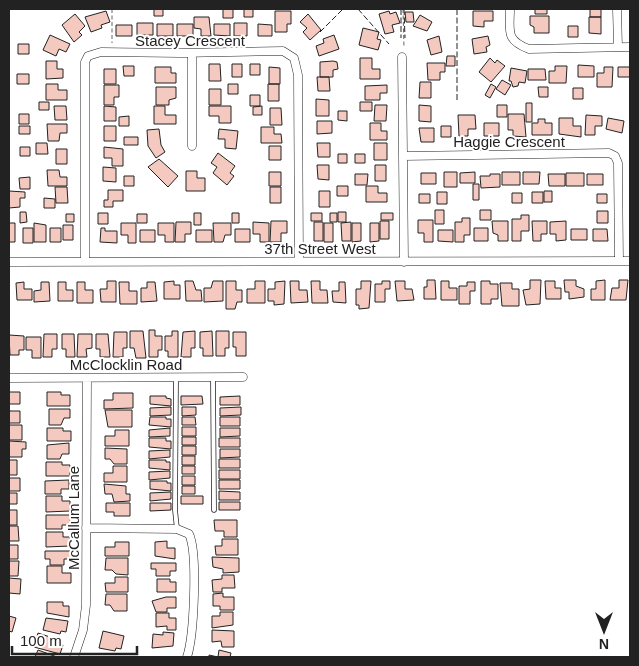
<svg xmlns="http://www.w3.org/2000/svg" width="639" height="666" font-family="Arial,sans-serif">
<style>
.building{fill:#f3c9c0;stroke:#222}
.lines{fill:none;stroke-linecap:round;stroke-linejoin:round}
.service-casing{stroke:#222;stroke-width:5.5}
.minor-casing{stroke:#222;stroke-width:9}
.path{stroke:#646464;stroke-width:1;stroke-dasharray:4 2.5;stroke-linecap:butt}
.service{stroke:#fff;stroke-width:4}
.minor{stroke:#fff;stroke-width:8}
.fence{stroke:#222;stroke-width:1;stroke-dasharray:6 2.5;stroke-linecap:butt}
.labels{text-anchor:middle;dominant-baseline:central;stroke-width:4;stroke-linejoin:round;paint-order:stroke}
.street-label{font-size:15px;fill:#222;stroke:#fff}
</style>
<rect width="100%" height="100%" fill="#fff"/>
<path class="building" d="M154,9H163V16H154Z
M223,9H233V18H223Z
M244,9H253V17H244Z
M535,9H547V14H535Z
M590,9H601V17H590Z
M106,11L110,22L101,25L102,28L91,32L85,17Z
M275,11H291V24H287V32H275Z
M389,11L390,14L396,12L400,23L392,25L394,32L385,34L379,14Z
M473,11H493V21H484V27L473,26Z
M405,12H413L414,22H406Z
M75,14L85,26L79,32L82,35L74,42L62,25Z
M308,14L321,30L310,40L303,32L307,28L300,22Z
M420,15L432,22L427,31L413,26Z
M530,16H549V33H534V27L530,25Z
M194,17H209L211,36H201V29L194,28Z
M589,17H601V34L589,33Z
M137,23H153V35H137Z
M234,23H247V36H234Z
M157,24H173V36H157Z
M177,24H193V36H177Z
M214,24H230V36L214,35Z
M258,24L272,25V36H258Z
M116,25H132V36H116Z
M568,26H578V37H568Z
M363,28L379,32L377,39L381,40L378,50L359,45Z
M50,35L70,44L66,52L59,49L56,56L43,50Z
M334,35L339,49L319,56L316,46L324,43L323,39Z
M439,36L442,52L431,55L427,40Z
M488,36L490,45L486,47L487,52L474,54L472,39Z
M18,44H29V54H18Z
M447,56H455V66H446Z
M360,58H372V69H380V79H360Z
M490,58L495,63L497,60L505,66L491,82L479,72Z
M46,61H57V69H63V78L46,79Z
M333,61L337,62L338,69L333,70V77H320V62Z
M427,63H445V72H440V80H428Z
M209,64H220L221,81H209Z
M232,64H242V77H232Z
M250,64H260V75H250Z
M578,65L594,66V77H578Z
M123,66H134V76H124Z
M555,66H567L566,83H549V71H555Z
M155,67H171V73H176V83H155Z
M269,67L280,68V84H269Z
M604,67H613L612,87H597V73H604Z
M618,67H630V77H618Z
M511,68L527,71L525,83L519,82L518,86L513,87L511,81H509Z
M104,69H116V84H104Z
M528,69H545L546,80H528Z
M17,74H29V84H17Z
M317,77H329L330,91H318Z
M502,80L511,85L505,95L496,89Z
M420,82H431V98H419Z
M46,84H58V90H67V100H46Z
M228,84H238V94H228Z
M268,84H279V101H268Z
M491,84L496,87L490,98L485,95Z
M104,85H119V97H114V105H104Z
M387,85V93H380V100H365V86Z
M156,87H176V98L169,100V105H156Z
M538,87H548V97H539Z
M573,88H583V99H573Z
M209,89H221V105H209Z
M250,95H260V106H250Z
M316,99L329,100V116H316Z
M39,102H49V110H39Z
M360,102H372V111H360Z
M526,103H532V122H526Z
M375,105H387L386,121H374Z
M419,105L431,106V122L419,121Z
M497,105H507V117H497Z
M54,106H66L67,120H55Z
M104,106L116,107V121H104Z
M154,106H165V115H176V124H154Z
M209,106H231V123H219V116H209Z
M262,106V115H253V107Z
M270,108H281L282,125H270Z
M338,111H347V121L338,120Z
M19,114H29V124H19Z
M508,114H524L526,137L513,136V130H508Z
M458,115H475L476,129H468V136H459Z
M586,115L602,116V126H595V135H585Z
M129,116V126H119V117Z
M559,118H573V126H581V137L559,134Z
M608,118L624,121L622,133L606,129Z
M538,119H545V123H552V135H532V123H538Z
M317,121H332V133L317,134Z
M370,123H381V131H387V140H370Z
M484,123H499V136H484Z
M47,124H67V133H60L59,141H48Z
M19,126H30V134H19Z
M104,126H116V141H104Z
M441,126H451V137H441Z
M261,127H274V134H281L282,143H261Z
M419,128H434V142H421Z
M159,129L161,145L165,152L156,158L148,146L147,130Z
M219,129L238,131L236,149L225,148V139H218Z
M124,137H138V145H124Z
M36,143H47L48,154H36Z
M317,143H330V157H318Z
M374,143H387V160H374Z
M269,146H281V160H269Z
M20,147H30V156H20Z
M104,147L123,149V166H112V158H104Z
M56,149H67V164H56Z
M218,153L235,166L230,173L234,176L227,185L213,173L217,167L211,163Z
M338,154H347V163H338Z
M355,154H365V163H355Z
M159,159L178,176L168,187L148,167Z
M317,165H329V180L318,179Z
M375,165H386V181H375Z
M103,167L116,168V182L103,181Z
M47,170H59L60,177H67V186H48Z
M186,171H197V178H205V191H186Z
M269,172H281V186H269Z
M444,172H457V187H444Z
M475,172V183H460V173Z
M502,172H520V185H502Z
M523,172H540L539,184H523Z
M421,173H436V184H421Z
M566,173H584V186H566Z
M355,174H368L367,185H355Z
M490,174H500V187L481,188L480,176H490Z
M548,174H565V186H549Z
M587,174H603V185H587Z
M124,176H134V186H124Z
M30,177V189H20L19,178Z
M473,184H479V200H473Z
M337,186H348V196H337Z
M366,186H378V193H387V202H366Z
M55,187H67L68,203H56Z
M270,187H281V203H270Z
M108,190H123V201H113V207H104V200H108Z
M9,191L25,192V198H20V207L9,208Z
M319,191H330V207H319Z
M544,191H552V202H544Z
M437,192H447V204H437Z
M532,192H543V203H532Z
M512,193H522V203H512Z
M419,194H430V203H419Z
M597,194H607V203H597Z
M44,198L55,199V208H44Z
M435,210H444V224H435Z
M480,210H491V220H480Z
M597,211H608V223H597Z
M20,212H26L27,222L20,223Z
M338,212H346V222H338Z
M98,213H108V224H98Z
M194,213H201V225H194Z
M232,213H239V223H232Z
M311,213H322V221H311Z
M330,213H337V222H330Z
M381,213H393V220H381Z
M66,214H74V222H66Z
M137,214H147V223H137Z
M521,215H529V231H521V241H512V219H521Z
M462,218H470V235H464V242H455V222H462Z
M418,220H433V242H424V233H418Z
M271,221H287V233H281V242H270Z
M380,221H389V239H380Z
M492,221H508V241H498V235L493,233Z
M532,221H547V234H541V241H533Z
M566,221V240L556,241V234H550V222Z
M176,222H191V234H185V242H175Z
M253,222L269,223V242H260V234H253Z
M314,222H323V241H314Z
M351,222V241H342L341,223Z
M9,223H15V242H9Z
M34,223L46,225V242H34Z
M121,223H136V243H128V235H121Z
M158,223H174V242H165V235H158Z
M213,223H231V235H225L223,242H214Z
M324,223H333V242H324Z
M352,223H361V241L352,242Z
M370,223H379V241L370,242Z
M63,225H73V240H63Z
M23,228H33V243H23Z
M50,228H61V242H50Z
M101,228H105V231H117V243L100,242Z
M474,228H488V241H474Z
M235,229H250V242H235Z
M571,229H587V240H571Z
M593,229H607L608,241H593Z
M140,230H155V242H140Z
M196,230H212V242H196Z
M438,230H453V242L438,241Z
M427,280H435L436,299H424V287H427Z
M530,280H541L540,304L526,305L523,290L530,289Z
M564,280H576V286L584,289V297L569,299V292H565Z
M605,280V300H591V289H596V281Z
M619,280H628L626,300H610L612,288H619Z
M107,281H116V302H101L100,289H107Z
M174,281V285H180V299H164V282Z
M185,281H193L196,290H201L202,301H186Z
M213,281H223V301L204,302V288H211Z
M226,281H236V290H242V302H237L235,309H226Z
M255,281H265V303H247V289H255Z
M285,281L284,304L274,305V301H268V289H275V282Z
M290,281H299V290H307L308,302L291,303Z
M311,281H320V290H327L328,303H312Z
M361,281H371L369,308L359,309V305H356V289H361Z
M382,281H390V289H385V302H375V284H382Z
M395,281H405V289H412L414,300L397,301Z
M441,281H449V288H457V300H441Z
M481,281H490V284H498V299H491V304H481Z
M545,281H555V288H561V299H546Z
M24,282V289H32V300H17L16,283Z
M41,282H49L50,301L34,302V291L41,290Z
M58,282H66V290H73V301H58Z
M77,282H85V290H93V303H77Z
M119,282H129V291H137V304H120Z
M147,282H155L157,301L141,302V288H147Z
M339,282H345L346,303L333,302L332,291H339Z
M467,282H475V291H470V304H459V286H467Z
M500,283H512V289H519V306H502Z
M149,330H155V336H162V350H158V357H149Z
M130,331H143L146,358H136L134,348H130Z
M172,331H178V357H168V351H165V336H172Z
M195,331V348H191V357H181L183,332Z
M212,331L213,356H203V348H200V332Z
M216,331H229V348H225V356H216Z
M114,332H127V348H123V357H113Z
M233,332H246V356H236V347H233Z
M44,334H57V349H52V357H43Z
M62,334H74L75,357H66V349H62Z
M78,334H92V348L86,349L87,357H77Z
M96,334H108L110,357H100V349H96Z
M9,335L24,336V350H19V355H10Z
M26,337H41V358H32V350H26Z
M9,392H20V404H9Z
M47,392H61V395H70V406H47Z
M113,393H133V408L104,409V400H113Z
M150,396H166V398L171,399V406L150,404Z
M181,396H202L203,404L181,405Z
M240,396V405H220V397Z
M171,407V415L150,416V408Z
M182,407H196V415L182,416Z
M241,407V415L220,416V408Z
M9,409L10,411H20V423H9Z
M49,409H70V418H64L61,425H49Z
M105,410H132V427H108Z
M150,417H166V419H171V427L149,425Z
M182,417H195L196,425H182Z
M220,417H240V426H220Z
M9,425H22V440H9Z
M182,427H196V436H182Z
M47,428H63V431H71V441H47Z
M170,428V436L149,437V430Z
M220,428H240V436L220,437Z
M115,430H129V446H105V436H115Z
M182,437H196V445H182Z
M149,438H166V441H171V449L149,447Z
M219,438H240V447H219Z
M9,441L26,442V449H22V457H9Z
M69,443V454H62L60,459H47V445Z
M182,446H196V455H182Z
M105,448L127,449V464H114L110,459H105Z
M220,449H240V457L220,458Z
M170,450V457L149,459V451Z
M182,456H195V465H182Z
M219,459H240V468H219Z
M9,460H17V475H9Z
M149,460H166V462H170V470L149,468Z
M46,462H62V465H70V476H46Z
M113,466H127V482H104V473H113Z
M182,466H195V474H182Z
M219,470H240V479H219Z
M170,471V478L149,480V472Z
M182,476H195V485H182Z
M9,478H20V491H9Z
M69,480V489H61V494H45V481Z
M219,480H240V489H219Z
M150,481H167V483H171V491L150,489Z
M104,484L126,486V494H130V501L114,502L112,494H105Z
M182,486H195V494H182Z
M219,491L240,492V500H219Z
M171,492V499L150,501V493Z
M9,493H17V504H9Z
M46,496H62V501H70V511L46,512Z
M181,496H203V504H181Z
M219,502H240V510H219Z
M106,503H130V516H114V512H106Z
M150,503H171V510L150,511Z
M9,510H17V525H9Z
M46,515H70V525H62V529H46Z
M214,520H237V537H224V531H215Z
M9,526H18L19,541H9Z
M46,532H63V537H70V546L46,547Z
M222,539H238V555H216L215,546H222Z
M167,541V548H175V559L155,556V542Z
M115,542H129V556H105V547H115Z
M9,543V545H18V559H9Z
M45,551H71V559H64V565H50V559H45Z
M212,557L239,558V572L223,573V569L213,567Z
M106,558H128V575L116,574L112,570H105Z
M9,561H19L18,576H9Z
M151,563H176V571H170V576H156V569H151Z
M47,566H62V573H71V583H47Z
M222,575H234L235,588H222V592H213L212,580L222,579Z
M115,577H128V592H106L105,583H115Z
M9,578L21,579L20,594L9,593Z
M157,579H170V582H176V592H157Z
M223,593V597H234V610H220V606H213V594Z
M106,594H127V611H114L110,605H105Z
M166,597H176V608H167V612H156L152,601Z
M47,602H63V606H69V617L47,613Z
M220,612H233V625L212,628V616H220Z
M156,613H169V618H176V630H167V626L156,627Z
M9,616L16,618L12,632L9,631Z
M46,618L68,621L66,632L61,631L60,634L43,630Z
M212,630L234,631V647H222L221,641L212,642Z
M103,631L124,636L121,649L116,648L115,651L99,648Z
M163,632L174,633L173,646L152,648L153,634L163,635Z
M38,633L53,638L52,642L63,645L60,654L34,647Z
M38,650L57,657H35Z
M219,650L231,653L230,657H209V655L218,657Z"/>
<g class="lines">
<defs>
<path id="service" d="M176,378L175,510L177,529
M213,378L214,510"/>
<path id="minor" d="M510,9C510,31 505,40 529,49L630,47
M617,9L618,47
M192,53V146
M402,57L403,156
M9,262L630,261
M85,262V62L88,56L101,52L180,53L283,51L294,58L298,75L299,261
M404,262L403,156L609,153L615,156L618,163L619,261
M9,378L243,377
M86,528L177,529L189,534C198,553 194,636 187,657
M74,657L83,630L86,605L87,378"/>
</defs>
<use href="#service" class="service-casing"/>
<use href="#minor" class="minor-casing"/>
<path class="path" d="M112,9V43
M403,9L404,48"/>
<use href="#service" class="service"/>
<use href="#minor" class="minor"/>
<path class="fence" d="M358,9L389,44
M401,9V38
M404,9L405,38
M457,9V102
M320,32L343,9"/>
</g>
<g class="labels">
<g class="street-label">
<text x="190" y="40">Stacey Crescent</text>
<text x="509" y="141">Haggie Crescent</text>
<text x="320" y="248">37th Street West</text>
<text x="126" y="364">McClocklin Road</text>
<text transform="translate(73 518) rotate(-90)">McCallum Lane</text>
</g>
</g>
<rect width="639" height="666" fill="none" stroke="#222222" stroke-width="20"/>
<g transform="translate(604 631) rotate(180)" stroke="#ffffff" stroke-width="4" paint-order="stroke">
<path d="M0-4L9 19L0 12L-9 19Z" fill="#222222"/>
<text y="-8" font-size="14" font-weight="bold" text-anchor="middle" fill="#222222">N</text>
</g>
<path d="M12 646v8h125v-8" fill="none" stroke="#222222" stroke-width="2.5"/>
<text x="20" y="646" font-size="15" fill="#222222" stroke="#ffffff" stroke-width="4" paint-order="stroke">100 m</text>
</svg>
